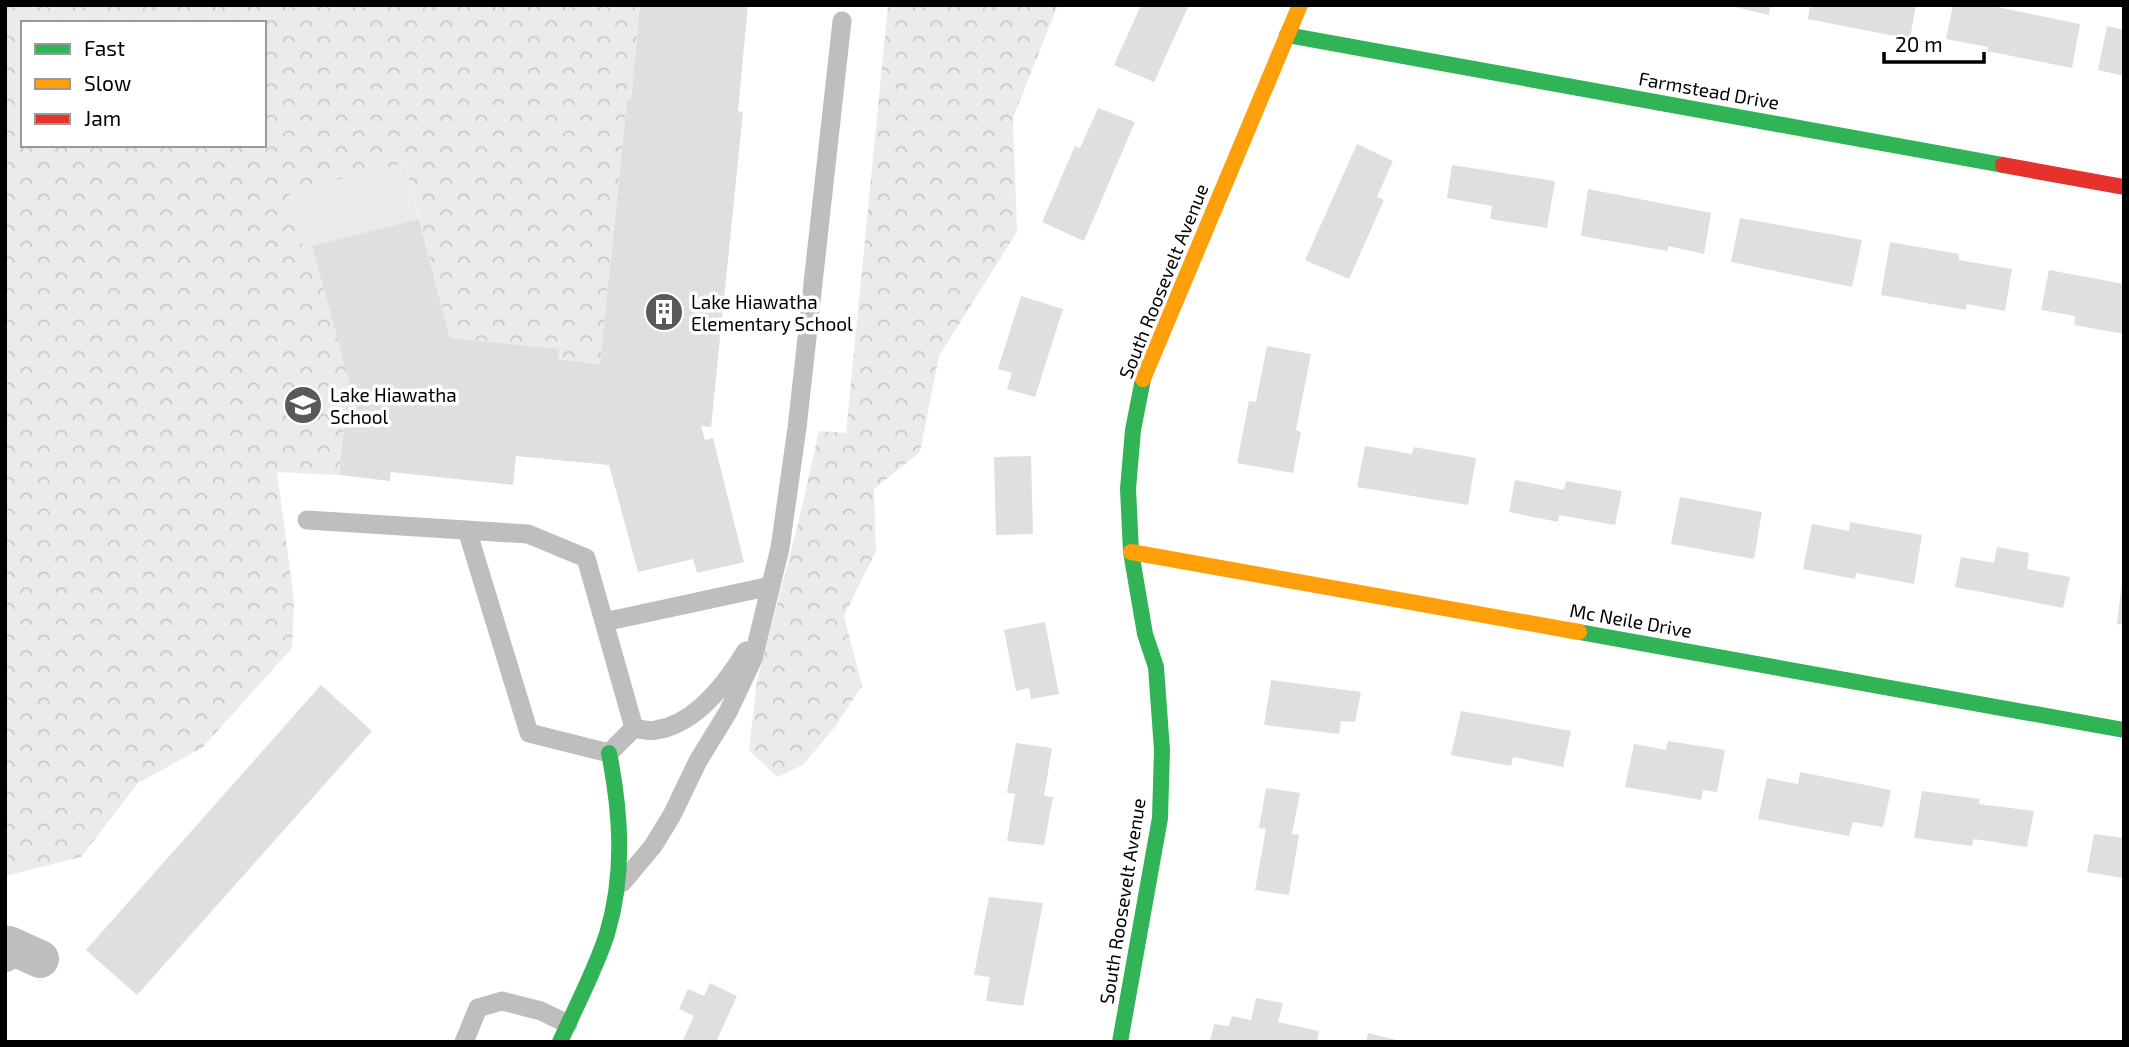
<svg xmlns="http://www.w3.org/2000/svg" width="2129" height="1047" font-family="'Exo 2',sans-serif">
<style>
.grass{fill:#ebebeb}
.forest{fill:url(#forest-crowns);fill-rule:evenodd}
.building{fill:#dfdfdf}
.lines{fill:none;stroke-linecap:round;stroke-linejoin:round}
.lane{stroke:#bebebe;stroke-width:19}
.street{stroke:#bebebe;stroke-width:38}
.fast{stroke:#30b455;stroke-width:16}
.slow{stroke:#ff9f0a;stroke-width:16}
.jam{stroke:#e5322d;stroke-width:16}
.labels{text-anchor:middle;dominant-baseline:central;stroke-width:7;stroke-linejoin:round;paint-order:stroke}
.street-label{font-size:19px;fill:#000;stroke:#fff}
.poi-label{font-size:19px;fill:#000;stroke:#fff;text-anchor:start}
</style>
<defs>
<pattern id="forest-crowns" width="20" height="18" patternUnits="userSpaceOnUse" patternTransform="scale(1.75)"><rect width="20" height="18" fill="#ebebeb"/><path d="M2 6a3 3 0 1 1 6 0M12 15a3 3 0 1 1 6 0" fill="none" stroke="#c8c8c8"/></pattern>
</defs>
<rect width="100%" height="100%" fill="#fff"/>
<path class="grass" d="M405,163L419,219L303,249L289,192Z"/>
<path class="forest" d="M5,5H640L631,100H627L600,364L557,359L558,349L450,338L405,163L289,192L303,248L312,246L349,382L339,475L277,472L294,600L292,648L202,748L138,783L81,857L5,876ZM23,23H264V145H23Z
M888,5H1058L1013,118L1017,232L939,356L920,452L874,489L876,551L844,616L862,686L834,728L803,765L777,777L749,750L757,681L798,524L819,431L846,433Z"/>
<path class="building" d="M640,5H748L738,111L743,112L711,427L701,426L705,440L713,438L744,562L697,573L693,559L638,572L609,465L516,456L513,485L391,472L390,481L339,475L349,382L312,246L419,219L450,338L559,349L557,359L600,364L627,100H631Z
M1141,5H1189L1154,82L1114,65Z
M1727,5H1770L1769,15Z
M1810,5H1916L1910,39L1808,19Z
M1953,5H1987L2080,24L2072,68L1987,51L1988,47L1946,39Z
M2107,26L2124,30V76L2098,70Z
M1098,108L1135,122L1084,241L1042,222L1075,146L1080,148Z
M1357,144L1393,161L1377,197L1384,200L1349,279L1305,260Z
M1452,165L1555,181L1547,228L1490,219L1492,206L1447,198Z
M1588,189L1711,213L1704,254L1668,246V251L1581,236Z
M1740,218L1862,240L1852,287L1731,262Z
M1890,242L1959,254V260L2012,269L2005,311L1967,304L1966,310L1881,295Z
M2049,270L2124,284V334L2074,325L2075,316L2041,310Z
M1021,296L1063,309L1035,397L1007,389L1012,373L998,369Z
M1267,346L1311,354L1296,430L1301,432L1293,473L1237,463L1249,401L1256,402Z
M1365,446L1412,454L1414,447L1476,458L1468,505L1357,487Z
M1031,456L1033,534L996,535L994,457Z
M1515,480L1564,490L1566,481L1622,491L1615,525L1559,515L1558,522L1509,512Z
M1680,497L1762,512L1754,559L1671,544Z
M1850,522L1922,535L1914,584L1856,573L1855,579L1803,569L1812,524L1849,531Z
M1997,547L2029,553L2027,569L2070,577L2063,608L1955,587L1961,557L1994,563Z
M2122,583H2124V625L2117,624Z
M1045,622L1059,694L1031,699L1029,688L1016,691L1004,630Z
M1271,680L1361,692L1355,722L1341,721L1339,734L1264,725Z
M321,685L372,731L137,995L86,950Z
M1461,711L1571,731L1563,767L1513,757L1511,766L1451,755Z
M1668,741L1725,750L1717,792L1703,790L1701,800L1625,787L1634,744L1666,750Z
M1016,743L1052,748L1044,796L1053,797L1044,845L1007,841L1015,794L1007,793Z
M1800,772L1891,790L1883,827L1853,822L1849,836L1758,819L1767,778L1798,784Z
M1266,788L1300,793L1292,834L1299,835L1289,895L1255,890L1266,829L1259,828Z
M1922,791L1980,799L1979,804L2034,811L2027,847L1974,839L1972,846L1914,838Z
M2094,834L2124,838V878L2087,872Z
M989,897L1043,903L1023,1006L986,1001L990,977L974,975Z
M710,983L737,996L716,1042H682L694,1016L679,1009L688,989L704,996Z
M1256,998L1283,1003L1278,1022L1319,1031L1317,1042H1210L1214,1024L1229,1026L1232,1016L1251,1020Z
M1368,1033L1401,1041V1042H1366Z"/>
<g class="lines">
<path class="lane" d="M307,520L528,534L586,558L634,728L609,753L529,733L467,530
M604,622L771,586
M634,728C641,729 649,732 656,730C696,724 726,684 746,651
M622,883L653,846L672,815L698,761L728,712L753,659L780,548L797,428L842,21
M464,1042L478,1008L502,1001L541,1011L568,1024"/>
<path class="street" d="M5,953L9,945L40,959"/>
<path class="fast" d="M1287,35L2003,165
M1579,632L2124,730
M560,1042C576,1006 595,971 607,934C625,874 621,813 609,753
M1120,1042L1160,818L1162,750L1156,667L1145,634L1131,552L1128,489L1133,430L1143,379"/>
<path class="slow" d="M1143,379L1300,5
M1131,552L1579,632"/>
<path class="jam" d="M2003,165L2124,187"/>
</g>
<defs>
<symbol id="building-disc" viewBox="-11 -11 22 22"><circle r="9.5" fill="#595959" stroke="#fff"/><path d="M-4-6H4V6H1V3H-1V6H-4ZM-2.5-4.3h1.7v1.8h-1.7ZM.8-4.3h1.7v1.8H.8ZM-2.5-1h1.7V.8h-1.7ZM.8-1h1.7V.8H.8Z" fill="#fff"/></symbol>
<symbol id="school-disc" viewBox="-11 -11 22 22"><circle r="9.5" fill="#595959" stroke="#fff"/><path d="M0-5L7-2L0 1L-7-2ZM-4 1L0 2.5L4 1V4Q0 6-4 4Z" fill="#fff"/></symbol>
</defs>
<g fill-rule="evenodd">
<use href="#building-disc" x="642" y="290" width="44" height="44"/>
<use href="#school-disc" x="281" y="383" width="44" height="44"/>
</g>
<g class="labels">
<g class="street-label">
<text transform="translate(1709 90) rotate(10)">Farmstead Drive</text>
<text transform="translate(1163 281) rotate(-68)">South Roosevelt Avenue</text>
<text transform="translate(1631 620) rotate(10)">Mc Neile Drive</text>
<text transform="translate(1122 901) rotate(-81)">South Roosevelt Avenue</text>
</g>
<g class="poi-label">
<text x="691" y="301">Lake Hiawatha<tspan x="691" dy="22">Elementary School</tspan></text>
<text x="330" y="394">Lake Hiawatha<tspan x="330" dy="22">School</tspan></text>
</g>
</g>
<rect width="2129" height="1047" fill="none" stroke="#000000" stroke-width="14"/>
<rect x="21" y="21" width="245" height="126" fill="#ffffff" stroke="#999999" stroke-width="2"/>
<rect x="35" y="44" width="35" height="10" fill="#30b455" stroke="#999999" stroke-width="2"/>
<text x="84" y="56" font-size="21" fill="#000000">Fast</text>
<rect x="35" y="79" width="35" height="10" fill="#ff9f0a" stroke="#999999" stroke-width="2"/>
<text x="84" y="91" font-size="21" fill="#000000">Slow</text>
<rect x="35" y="114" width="35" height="10" fill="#e5322d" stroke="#999999" stroke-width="2"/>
<text x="84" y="126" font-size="21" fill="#000000">Jam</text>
<path d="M1884 52v10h100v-10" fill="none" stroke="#000000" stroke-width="3.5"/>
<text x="1895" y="52" font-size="21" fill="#000000" stroke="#ffffff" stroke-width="5" paint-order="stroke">20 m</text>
</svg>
